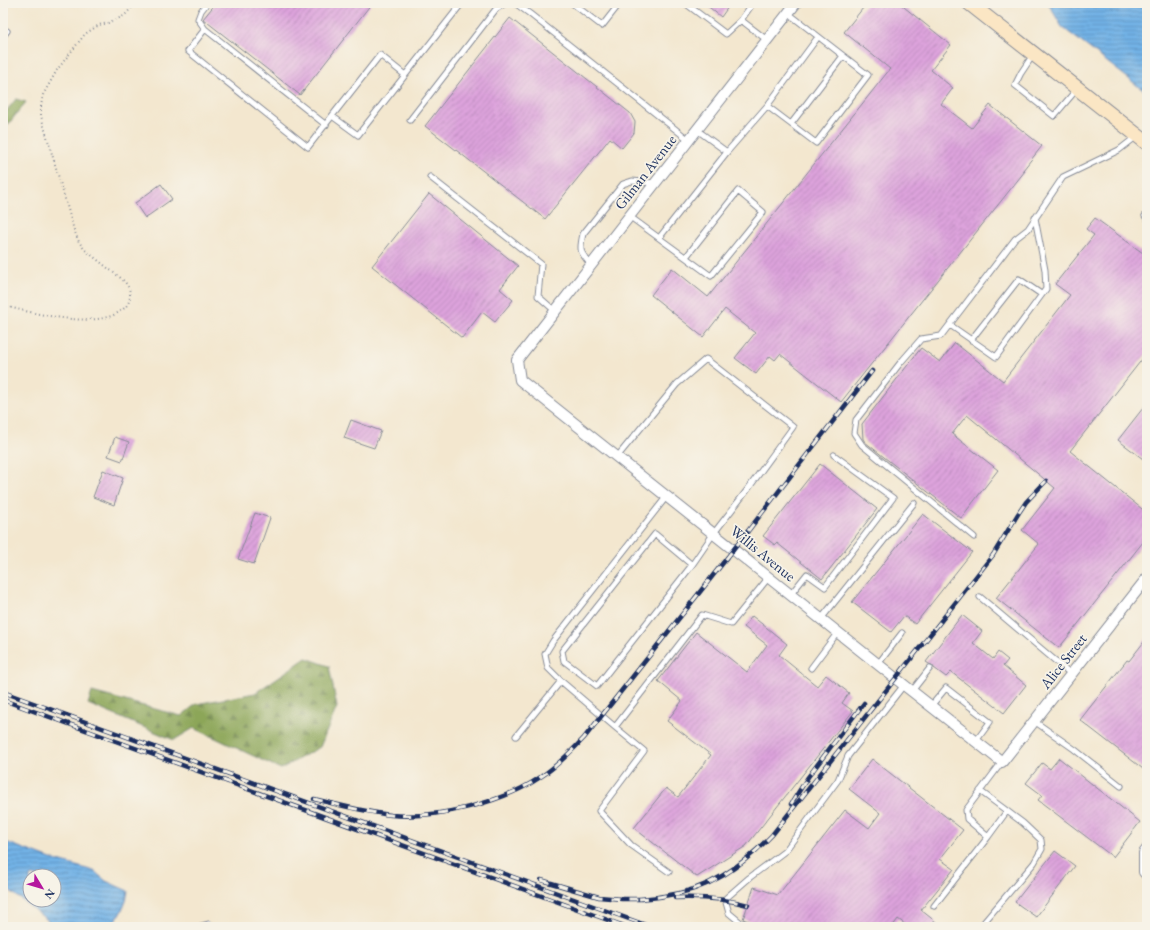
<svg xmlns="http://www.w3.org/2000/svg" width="1150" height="930" font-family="'EB Garamond',serif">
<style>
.forest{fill:url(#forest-firs);stroke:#546a5c}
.water{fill:url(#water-rules);stroke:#4670a2;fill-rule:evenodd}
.building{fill:url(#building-hatch)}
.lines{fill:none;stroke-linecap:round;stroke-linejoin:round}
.service-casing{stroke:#878b96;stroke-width:7}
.minor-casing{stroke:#878b96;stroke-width:12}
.secondary-casing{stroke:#878b96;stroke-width:16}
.path{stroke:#878b96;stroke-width:2;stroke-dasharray:1 3;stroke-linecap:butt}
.service{stroke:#fff;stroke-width:5}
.minor{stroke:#fff;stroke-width:10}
.secondary{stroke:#fbe6c4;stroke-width:14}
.rail-casing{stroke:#1b2f5e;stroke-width:4.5}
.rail{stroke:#f7f3e8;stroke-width:3;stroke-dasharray:9;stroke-linecap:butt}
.labels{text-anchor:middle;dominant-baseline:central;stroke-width:3.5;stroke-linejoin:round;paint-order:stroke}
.street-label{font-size:15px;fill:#1b2f5e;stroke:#f7f3e8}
</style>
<defs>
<pattern id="forest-firs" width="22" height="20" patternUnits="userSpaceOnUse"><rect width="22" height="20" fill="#8ca659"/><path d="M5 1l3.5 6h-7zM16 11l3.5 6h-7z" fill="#72884d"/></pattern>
<pattern id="water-rules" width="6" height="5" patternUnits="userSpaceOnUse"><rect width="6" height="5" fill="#72b2e6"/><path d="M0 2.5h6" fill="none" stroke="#5d91be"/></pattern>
<pattern id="building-hatch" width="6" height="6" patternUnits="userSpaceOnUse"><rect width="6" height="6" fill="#dda3dc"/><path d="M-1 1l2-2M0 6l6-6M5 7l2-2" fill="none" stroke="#b285b6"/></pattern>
</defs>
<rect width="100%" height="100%" fill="#f7f3e8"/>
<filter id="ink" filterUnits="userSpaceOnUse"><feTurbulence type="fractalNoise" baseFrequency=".025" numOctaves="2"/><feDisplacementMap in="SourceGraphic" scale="8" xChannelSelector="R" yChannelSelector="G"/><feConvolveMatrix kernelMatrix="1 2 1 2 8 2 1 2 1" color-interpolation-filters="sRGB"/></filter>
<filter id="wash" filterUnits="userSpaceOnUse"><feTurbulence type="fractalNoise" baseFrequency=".012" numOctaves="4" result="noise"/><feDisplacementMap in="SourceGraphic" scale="16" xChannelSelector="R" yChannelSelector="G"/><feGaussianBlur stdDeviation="0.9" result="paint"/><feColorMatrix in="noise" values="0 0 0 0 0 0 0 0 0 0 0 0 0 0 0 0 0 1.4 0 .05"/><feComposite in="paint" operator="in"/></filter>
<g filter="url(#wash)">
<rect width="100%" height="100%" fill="#f3e7cf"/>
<path class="forest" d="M16,99L26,102L3,131V115Z
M306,658L329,666L337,707L320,747L281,769L194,728L174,740L88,704L92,692L181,716L196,704L255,693Z"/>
<path class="water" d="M1048,3H1147V93L1062,27Z
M3,841L51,859L94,871L106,881L128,891C126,906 120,916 109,927H56L3,885ZM30,876H54V900H30Z"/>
<g id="blocks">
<path class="building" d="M216,3H372L300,95L203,19Z
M704,3H731L721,17Z
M867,3H899L951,45L931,70L953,88L941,104L972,128L990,105L1042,146L1023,170L1025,171L841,402L780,354L775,360L770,356L756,374L735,358L755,333L725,309L703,337L651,295L672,268L708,297L890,69L844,32Z
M510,18L630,113L635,122L634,133L622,148L610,138L545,219L425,126Z
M161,184L172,199L145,218L135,203Z
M429,194L518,266L500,289L513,300L495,322L482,312L462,338L372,266Z
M1095,218L1147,256V353L1070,451L1147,513V537L1059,648L996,598L1039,544L1022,530L1055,488L967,415L952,434L998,470L961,518L865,442L863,439L862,424L921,348L940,362L955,343L1003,381L1070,295L1055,284L1094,235L1086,229Z
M1147,403V462L1118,440Z
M351,420L381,431L374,448L344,438Z
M115,437L129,442L122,461L108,456Z
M820,464L877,509L822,579L777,543L775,545L763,536Z
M103,470L123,478L114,505L93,497Z
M255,513L270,518L254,564L238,559Z
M923,514L972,552L915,624L904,616L891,632L852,602Z
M962,615L982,631L973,643L993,659L998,652L1008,660L1003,666L1026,685L1004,713L951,672L946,677L934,668L932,665L929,664L926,662Z
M752,616L787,644L779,655L817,686L826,675L849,693L842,703L853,711L746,846L697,877L634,828L666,788L678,797L711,755L667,721L682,701L658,681L696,632L747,672L767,645L744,627Z
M1147,638V772L1080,720L1127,660L1129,661Z
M1059,758L1140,822L1113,857L1038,800L1042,795L1026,783L1042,763L1050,769Z
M872,759L963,830L940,859L954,869L921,910L936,922L933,927H909L898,919L892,927H765L743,919L754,887L778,895L845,810L869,828L880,813L849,789Z
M1055,851L1075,866L1036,917L1015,902Z"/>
</g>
</g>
<g filter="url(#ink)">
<use href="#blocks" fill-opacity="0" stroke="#878b96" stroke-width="1"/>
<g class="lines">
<defs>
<path id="service" d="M507,3H515L530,14L689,140
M572,3L602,26L620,3
M685,3L726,34L741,20
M753,3L741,20L767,40
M788,13L868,75L816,143L767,106L818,37
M205,29L198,19L201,11L207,3
M3,36L7,31
M1033,55L1021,73L1015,85L1054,116L1077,89
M332,116L380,55L405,75
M410,120L496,9L505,3
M791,124L843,56
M326,125L205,29L188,51L308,147L332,116L358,135L462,3
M697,130L727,152L767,106
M430,177L541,264L538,296L555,311
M1147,214L1145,216L1147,218
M629,216L659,238L727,152
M659,238L711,276L763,212L738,191L686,257
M591,265C580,252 579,251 583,234L623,184L632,181L654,183
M950,325L996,357L1046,289L1045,270L1035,218
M971,340L1019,279L1041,294
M617,457L677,384L706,359L793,427L748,489L714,533L692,565L597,686L564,661L562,651L655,534L692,565
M974,537L862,445L854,433L856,420L901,362L921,339L941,336L1015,239L1028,229L1063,177L1119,150L1137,136
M791,594L807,574L825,587L893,498L834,455
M980,597L1071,674
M821,619L914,503
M878,664L902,633
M811,668L838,632
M561,681L548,668L545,654L553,641L667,496
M912,691L930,668
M931,706L946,688L990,722L976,741
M1034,721L1074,749L1121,786
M516,736L561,681L615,727
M980,791L1007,811L988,837
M669,872L631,845L599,811L644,751L615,727L702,615L731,624L769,577
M934,906L988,837L967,819L966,810L1002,762
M198,927L209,924L215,927
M752,927L741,923L729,913L725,899L749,878L785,851L838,780L848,756L904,685
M980,927L1034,863L1042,849L1041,840L1023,823L1007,811
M1140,927H1146"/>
<path id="minor" d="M796,3L517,360L520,380L904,685L1002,762L1147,578
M1147,849L1144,853V872L1147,875"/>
<path id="secondary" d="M969,3L1147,143"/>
</defs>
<use href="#service" class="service-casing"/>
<use href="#minor" class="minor-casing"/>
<use href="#secondary" class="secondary-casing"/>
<path class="path" d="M3,306C33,312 105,334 127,305C131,300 131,290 127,285C124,280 118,276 114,273C104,265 94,257 85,250L79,242L74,230L41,116V106L43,95L57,70L85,34L99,25L108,23L124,16L136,3"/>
<use href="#service" class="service"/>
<use href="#minor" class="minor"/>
<use href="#secondary" class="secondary"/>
<defs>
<path id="rail" d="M3,692L651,927
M3,700L627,927
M314,799C339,805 365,812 391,815C435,819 502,803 539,778C556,767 570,753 584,738L734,549L872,371
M791,804L808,777L864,703
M541,880L599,897L622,899H643
M675,898C700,897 723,898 748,905
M639,899C647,898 655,898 664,896C709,890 741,867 772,835L993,555L1018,514L1026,502L1046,481"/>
</defs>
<use href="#rail" class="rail-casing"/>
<use href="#rail" class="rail"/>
</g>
</g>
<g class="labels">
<g class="street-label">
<text transform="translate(645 172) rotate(-52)">Gilman Avenue</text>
<text transform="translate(763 553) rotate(39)">Willis Avenue</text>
<text transform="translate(1063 661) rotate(-52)">Alice Street</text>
</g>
</g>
<rect width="1150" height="930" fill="none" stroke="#f7f3e8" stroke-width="16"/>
<g transform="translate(42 888) rotate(128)"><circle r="19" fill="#f7f3e8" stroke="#9fa5b1"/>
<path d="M0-3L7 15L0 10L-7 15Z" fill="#b5179e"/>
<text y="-6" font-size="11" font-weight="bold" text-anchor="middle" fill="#1b2f5e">N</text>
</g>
</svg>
